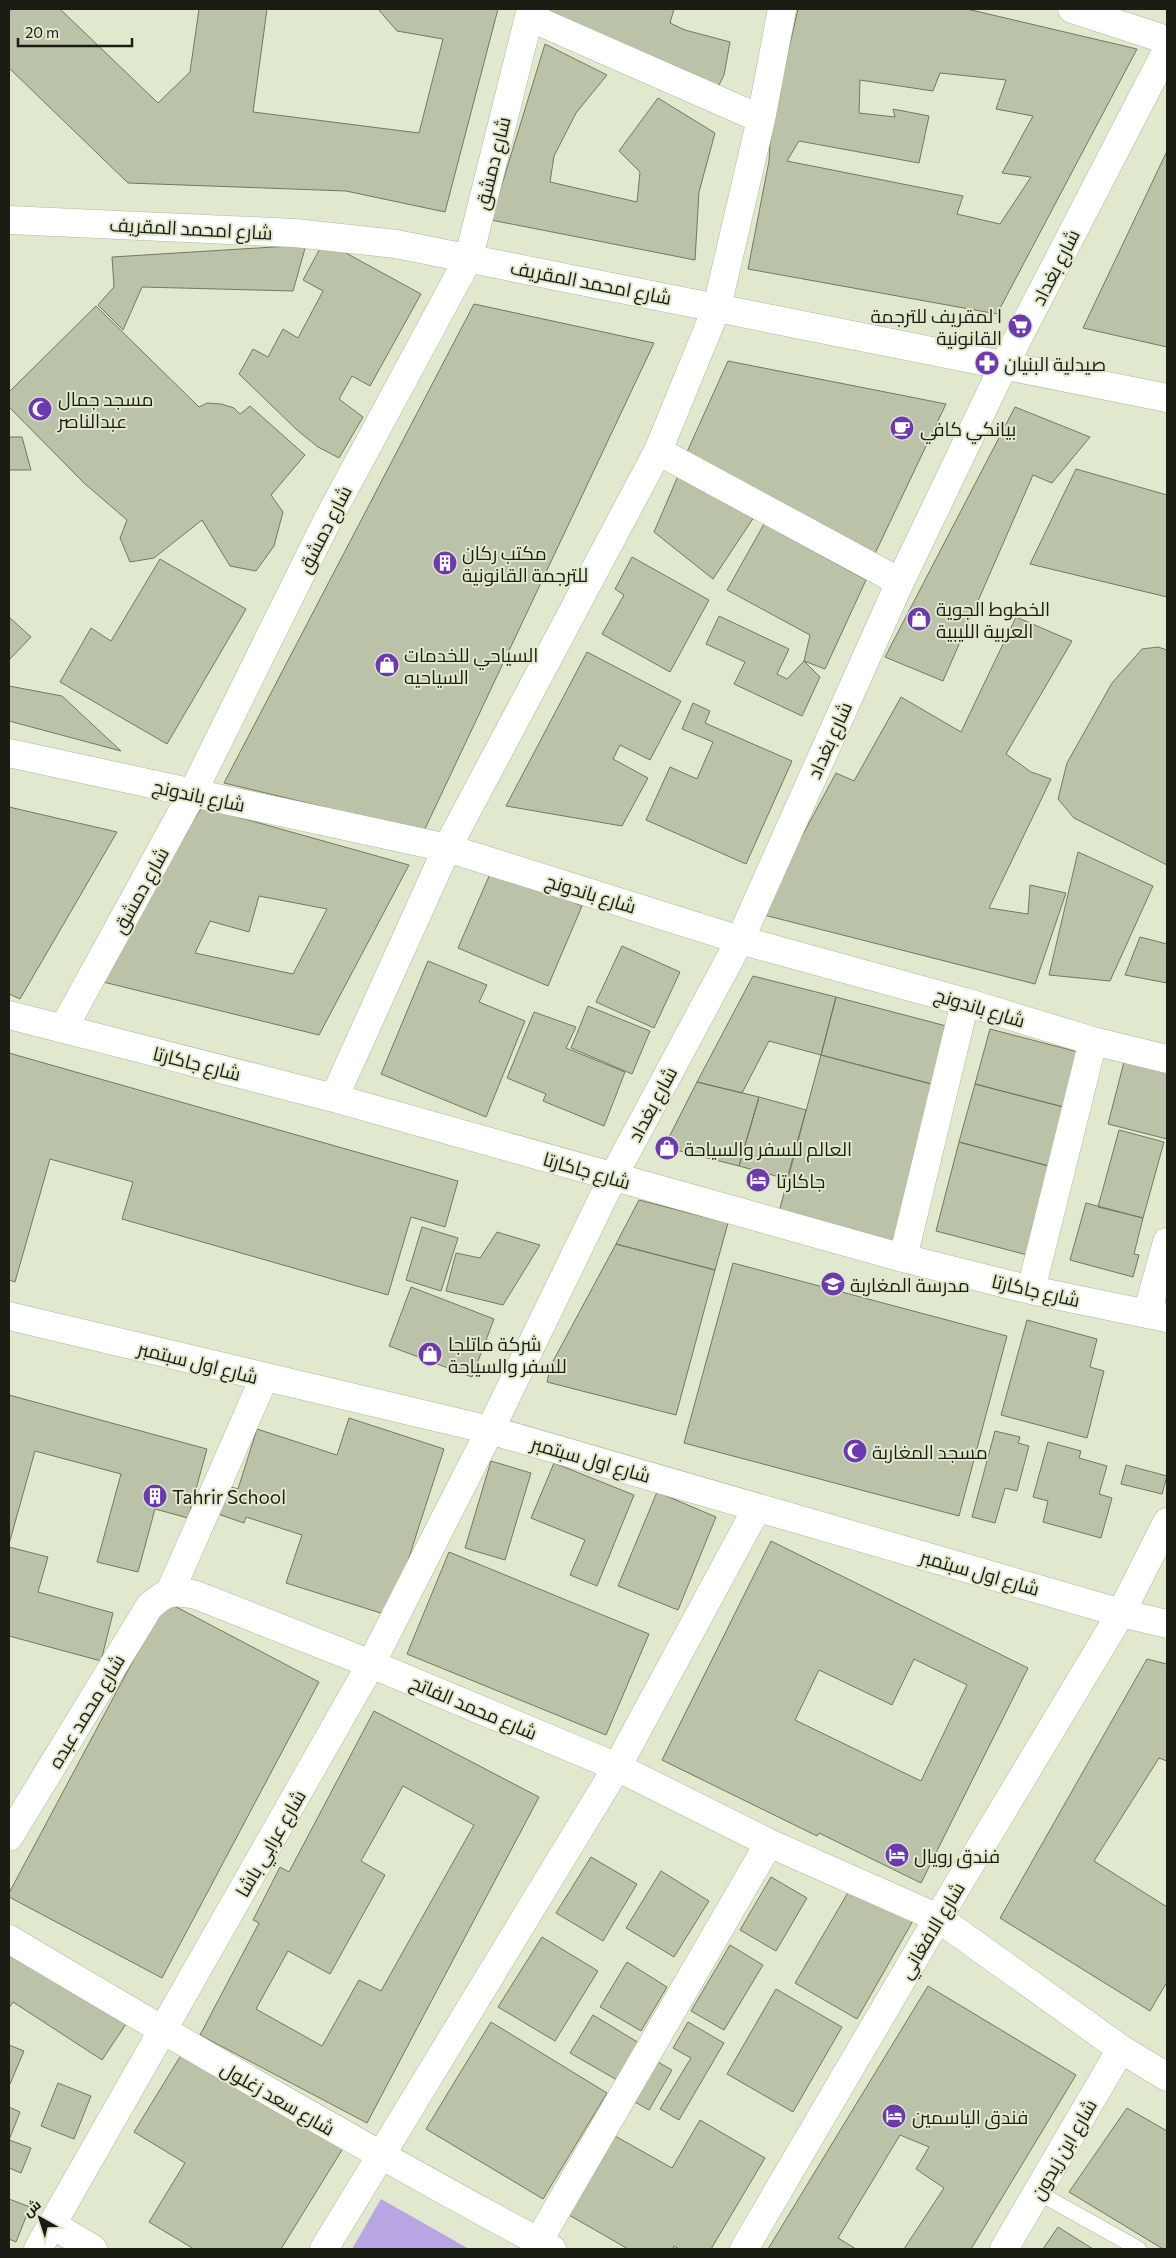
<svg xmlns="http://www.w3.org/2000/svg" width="1176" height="2258" font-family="Commissioner,Cairo,sans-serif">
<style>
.green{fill:#b9a5e4}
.building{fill:#bac2a7;stroke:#717960;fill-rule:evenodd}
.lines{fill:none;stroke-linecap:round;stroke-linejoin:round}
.service-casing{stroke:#afb79d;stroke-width:16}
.minor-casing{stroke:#afb79d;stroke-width:29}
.tertiary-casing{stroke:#afb79d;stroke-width:29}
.service{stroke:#fff;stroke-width:15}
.minor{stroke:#fff;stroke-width:28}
.tertiary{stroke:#fff;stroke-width:28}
.labels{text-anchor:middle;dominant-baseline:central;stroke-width:4;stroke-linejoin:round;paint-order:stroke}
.street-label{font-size:19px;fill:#1a1d13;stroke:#e0e9cd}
.poi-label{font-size:19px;fill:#1a1d13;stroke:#e0e9cd;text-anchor:start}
</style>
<rect width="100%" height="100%" fill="#e0e9cd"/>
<path class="green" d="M381,2199L469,2249H352Z"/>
<path class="building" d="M9,9H60L158,103L190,72L199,9H267L253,112L419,133L443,39L397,31L378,9H498L445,212L346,191L128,183L9,68Z
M548,9H674L670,23L685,30L730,42L724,75L717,89L545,19Z
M798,9H967L1137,49L997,314L748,269L769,161L771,126ZM940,73L1006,80L996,109L1033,116L1002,173L1031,177L1000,224L957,214L963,196L787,161L799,141L919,163L929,116L893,109L895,117L859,113L860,80L933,91Z
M545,44L607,75L576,113L554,156L550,182L637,202L640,172L619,151L658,98L715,133L699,192L695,260L491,220Z
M1167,151V347L1083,328Z
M324,241L421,294L370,386L352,376L339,399L363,417L339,458L318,447L297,430L239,374L253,349L268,357L283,329L298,338L323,291L303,280Z
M306,245L293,291L142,287L123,330L98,305L114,287L112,257Z
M474,304L654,343L424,831L224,783Z
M96,306L199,407L207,403L221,404L234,408L240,414L250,406L305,455L271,495L283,512L274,546L256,571L230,566L202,520L154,558L130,562L120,538L127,520L84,483L9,407V392Z
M728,361L946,404L871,562L687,452Z
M1015,407L1090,437L1052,483L1033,475L943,681L885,657Z
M9,437H22L31,470H9Z
M1076,469L1167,495V597L1030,564Z
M678,476L754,517L713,579L654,532Z
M764,524L866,580L825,669L804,661L810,635L727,590Z
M632,557L709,600L670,672L602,634L624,595L615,589Z
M160,559L246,609L167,744L60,682L91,628L111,641Z
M719,616L789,649L777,674L787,679L804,661L820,677L802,716L734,684L745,662L706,644Z
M9,617L31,637L9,660Z
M1016,617L1072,641L1006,754L1031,772L1051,779L989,908L1028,914L1030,885L1066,893L1035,984L760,914L836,773L854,781L901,697L961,732Z
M1158,647L1167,650V865L1074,818L1058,799L1067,763L1112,683L1142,649Z
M587,652L681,701L650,760L620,745L613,759L648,778L622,826L506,806Z
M9,686L62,696L121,751L9,721Z
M693,703L710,711L705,723L792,761L746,864L646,820L670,767L697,779L713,742L682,729Z
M9,807L117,832L20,999L9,994Z
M202,807L409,865L319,1035L95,980ZM259,896L327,909L293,974L195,953L210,921L249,932Z
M1078,852L1153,886L1110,981L1049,975Z
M493,867L582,906L548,986L458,948Z
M1140,937L1167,944V983L1125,975Z
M622,946L680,972L654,1028L596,1002Z
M428,961L487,985L479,1002L525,1021L486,1117L381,1074Z
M753,976L836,997L821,1055L769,1041L742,1093L697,1082Z
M836,997L954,1028L939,1086L821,1055Z
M588,1006L650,1031L632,1074L571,1048Z
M534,1012L576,1027L566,1048L625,1072L604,1126L543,1101L546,1094L507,1078Z
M990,1029L1086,1054L1071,1109L975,1084Z
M9,1053L458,1181L445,1227L411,1217L388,1295L122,1219L133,1182L50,1159L15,1282L9,1280Z
M821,1055L939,1086L897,1243L779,1212Z
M1124,1062L1167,1073V1139L1108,1124Z
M697,1082L759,1097L739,1166L664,1147Z
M975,1084L1071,1109L1056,1168L959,1142Z
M759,1097L806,1110L787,1179L739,1166Z
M1119,1130L1164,1142L1143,1218L1098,1207Z
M959,1142L1056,1168L1031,1256L936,1231Z
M639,1200L728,1223L715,1270L616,1244Z
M1086,1203L1143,1218L1134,1254L1139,1255L1133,1277L1070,1260Z
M422,1227L458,1238L441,1291L406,1280Z
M497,1232L540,1245L503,1305L446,1291L456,1253L480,1258Z
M616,1244L715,1270L676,1415L547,1382L551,1365Z
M733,1263L1007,1336L959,1516L684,1443Z
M411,1287L494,1319L472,1377L389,1346Z
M1027,1320L1097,1339L1090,1367L1104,1371L1087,1438L1001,1415Z
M9,1395L207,1449L188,1518L155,1509L138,1572L97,1562L121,1474L35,1451L9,1544Z
M349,1418L444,1449L390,1616L286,1583L302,1535L246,1517L244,1523L215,1513L224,1485L238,1489L257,1429L337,1455Z
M995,1431L1020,1437L1018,1443L1029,1446L1017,1491L1005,1488L995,1523L972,1517Z
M1048,1442L1081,1451L1079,1458L1107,1466L1099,1494L1112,1498L1101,1538L1043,1522L1048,1501L1033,1497Z
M491,1461L531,1473L505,1560L465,1548Z
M554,1463L634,1495L597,1586L570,1575L585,1540L531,1518Z
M1126,1465L1167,1476L1162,1494L1121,1484Z
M657,1492L716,1517L678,1610L618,1586Z
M771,1541L1028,1668L921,1883L819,1833L817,1836L662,1760ZM914,1659L967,1685L921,1781L795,1720L819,1670L892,1705Z
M9,1547L48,1557L38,1592L113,1613L101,1661L9,1636Z
M449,1552L649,1634L606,1735L407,1654Z
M165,1601L319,1682L162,1978L9,1897V1893Z
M1147,1659L1167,1664V1761L1159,1758L1094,1861L1167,1907V1982L1150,2011L1000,1918Z
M374,1711L539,1797L367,2123L200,2035L259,1923L253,1920L280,1867L289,1872ZM403,1786L474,1825L381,1991L359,1980L322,2046L256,2009L288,1951L330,1974L385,1875L361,1861Z
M591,1857L637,1884L603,1941L556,1913Z
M661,1871L709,1901L674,1957L626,1928Z
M771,1877L807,1898L776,1951L740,1930Z
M853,1884L914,1919L857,2019L795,1983Z
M542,1937L598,1971L555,2041L498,2007Z
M9,1945L126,2024L102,2060L13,2002L9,2008Z
M730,1945L763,1965L724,2030L691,2011Z
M627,1962L667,1987L641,2031L600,2007Z
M928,1986L1076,2075L971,2249H904L944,2188L916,2169L929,2147L900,2135L838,2238L856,2249H768Z
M776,1989L842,2027L793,2112L727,2074Z
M593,2015L639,2043L617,2080L570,2053Z
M491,2022L607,2093L543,2199L426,2129Z
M688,2022L724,2043L679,2120L660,2109L691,2058L673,2048Z
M9,2045L24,2051L10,2084L9,2083Z
M186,2047L345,2145L281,2249H194L149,2222L185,2163L134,2132Z
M656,2061L672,2070L649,2110L633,2101Z
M58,2083L91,2096L74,2139L41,2126Z
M9,2107L20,2112L9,2140Z
M1127,2108L1167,2131V2249H1163L1069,2192Z
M700,2120L765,2158L711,2249H679L674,2246L673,2249H628L569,2215L615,2136L672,2168Z
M9,2140L31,2148L21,2173L9,2168Z
M9,2199L30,2207L16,2242L9,2239Z
M1058,2227L1093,2249H1043Z"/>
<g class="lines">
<defs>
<path id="service" d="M1037,2192L1139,2249"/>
<path id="minor" d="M1072,9L1167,40
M529,17L761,119
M658,451L900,582
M9,753L447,848L740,940L965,1002L1093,1041L1167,1059
M9,1015L334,1098L903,1258L1031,1290L1167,1318
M63,1029L192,794L327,521L469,257L531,9
M334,1098L447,848L658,451L717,307L761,119L782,9
M903,1258L965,1002
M1031,1290L1093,1041
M1147,1314L1167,1242
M9,1316L490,1430L1121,1613L1167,1624
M170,1592L264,1378
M9,1837L149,1607C166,1591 173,1590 196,1595L371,1664L617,1767L769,1843L938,1918L1121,2049L1167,2077
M9,1939C188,2046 368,2150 552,2249
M53,2225L93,2249
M38,2249L371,1664L490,1430L613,1177L740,940L900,582L1004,365L1167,50
M324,2249L617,1767L757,1508
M534,2249L769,1843
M744,2249L938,1918L1121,1613L1167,1522
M1004,2249L1121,2049"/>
<path id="tertiary" d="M9,220L295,233L396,244L1167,398"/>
</defs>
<use href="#service" class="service-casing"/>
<use href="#minor" class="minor-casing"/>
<use href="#tertiary" class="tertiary-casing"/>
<use href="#service" class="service"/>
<use href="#minor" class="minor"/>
<use href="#tertiary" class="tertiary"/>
</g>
<defs>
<symbol id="supermarket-disc" viewBox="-11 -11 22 22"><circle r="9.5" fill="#6c39b0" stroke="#e0e9cd"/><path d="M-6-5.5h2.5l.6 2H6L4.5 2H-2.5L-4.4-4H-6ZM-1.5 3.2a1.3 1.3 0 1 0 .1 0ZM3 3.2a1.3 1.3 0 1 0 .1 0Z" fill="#fff"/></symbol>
<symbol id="pharmacy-disc" viewBox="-11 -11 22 22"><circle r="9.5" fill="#6c39b0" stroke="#e0e9cd"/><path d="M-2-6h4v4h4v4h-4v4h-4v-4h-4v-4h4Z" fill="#fff"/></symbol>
<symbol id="mosque-disc" viewBox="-11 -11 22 22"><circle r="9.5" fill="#6c39b0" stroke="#e0e9cd"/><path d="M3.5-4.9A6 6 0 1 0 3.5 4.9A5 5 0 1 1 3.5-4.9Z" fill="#fff"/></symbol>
<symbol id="cafe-disc" viewBox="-11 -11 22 22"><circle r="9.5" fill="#6c39b0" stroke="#e0e9cd"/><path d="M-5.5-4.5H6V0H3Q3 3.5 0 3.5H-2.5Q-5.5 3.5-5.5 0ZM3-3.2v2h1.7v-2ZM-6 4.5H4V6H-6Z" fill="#fff"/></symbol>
<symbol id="building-disc" viewBox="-11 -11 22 22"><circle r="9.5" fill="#6c39b0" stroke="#e0e9cd"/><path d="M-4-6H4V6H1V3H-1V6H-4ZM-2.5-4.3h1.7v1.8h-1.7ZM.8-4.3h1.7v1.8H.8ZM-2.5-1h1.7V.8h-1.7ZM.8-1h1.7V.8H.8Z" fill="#fff"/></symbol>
<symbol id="shop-disc" viewBox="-11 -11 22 22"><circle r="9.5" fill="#6c39b0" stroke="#e0e9cd"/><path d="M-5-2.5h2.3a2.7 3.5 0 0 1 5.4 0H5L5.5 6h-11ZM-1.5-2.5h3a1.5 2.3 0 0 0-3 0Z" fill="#fff"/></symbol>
<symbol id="hotel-disc" viewBox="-11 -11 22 22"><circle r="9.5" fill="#6c39b0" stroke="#e0e9cd"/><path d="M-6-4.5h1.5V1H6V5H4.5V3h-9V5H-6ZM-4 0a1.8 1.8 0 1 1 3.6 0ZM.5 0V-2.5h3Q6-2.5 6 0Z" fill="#fff"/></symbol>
<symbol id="school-disc" viewBox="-11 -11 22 22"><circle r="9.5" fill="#6c39b0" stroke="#e0e9cd"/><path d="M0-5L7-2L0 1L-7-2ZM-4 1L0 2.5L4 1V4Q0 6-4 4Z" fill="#fff"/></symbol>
</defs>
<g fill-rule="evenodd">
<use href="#supermarket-disc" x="1006" y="312" width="28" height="28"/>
<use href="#pharmacy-disc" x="973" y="349" width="28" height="28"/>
<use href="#mosque-disc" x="26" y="395" width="28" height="28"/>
<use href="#cafe-disc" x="888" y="414" width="28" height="28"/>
<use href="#building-disc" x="431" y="549" width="28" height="28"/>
<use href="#shop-disc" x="905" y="605" width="28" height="28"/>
<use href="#shop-disc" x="373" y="651" width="28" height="28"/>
<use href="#shop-disc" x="653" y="1134" width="28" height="28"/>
<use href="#hotel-disc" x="744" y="1166" width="28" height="28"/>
<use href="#school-disc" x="819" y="1270" width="28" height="28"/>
<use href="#shop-disc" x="416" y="1340" width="28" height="28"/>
<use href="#mosque-disc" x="841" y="1437" width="28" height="28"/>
<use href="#building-disc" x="141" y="1482" width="28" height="28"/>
<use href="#hotel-disc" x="883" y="1841" width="28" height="28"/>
<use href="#hotel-disc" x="880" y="2102" width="28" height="28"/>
</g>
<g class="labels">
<g class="street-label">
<text transform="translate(492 163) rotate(-76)">شارع دمشق</text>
<text transform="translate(191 228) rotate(3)">شارع امحمد المقريف</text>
<text transform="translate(1055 267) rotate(-63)">شارع بغداد</text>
<text transform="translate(591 282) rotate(11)">شارع امحمد المقريف</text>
<text transform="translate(324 529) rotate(-63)">شارع دمشق</text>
<text transform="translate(829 740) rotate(-66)">شارع بغداد</text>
<text transform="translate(199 795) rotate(12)">شارع باندونج</text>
<text transform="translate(140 890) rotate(-61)">شارع دمشق</text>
<text transform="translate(591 893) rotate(17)">شارع باندونج</text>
<text transform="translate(980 1007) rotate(17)">شارع باندونج</text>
<text transform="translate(197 1063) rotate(14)">شارع جاكارتا</text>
<text transform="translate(652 1104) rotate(-62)">شارع بغداد</text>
<text transform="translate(587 1170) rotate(16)">شارع جاكارتا</text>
<text transform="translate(1036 1290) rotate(13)">شارع جاكارتا</text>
<text transform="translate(198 1362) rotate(14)">شارع اول سبتمبر</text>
<text transform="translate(591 1459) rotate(16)">شارع اول سبتمبر</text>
<text transform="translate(980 1572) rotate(16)">شارع اول سبتمبر</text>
<text transform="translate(474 1707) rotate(23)">شارع محمد الفاتح</text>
<text transform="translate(86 1711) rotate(-59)">شارع محمد عبده</text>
<text transform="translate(270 1843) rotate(-60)">شارع عرابي باشا</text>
<text transform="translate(931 1930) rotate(-59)">شارع الافغاني</text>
<text transform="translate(278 2098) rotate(30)">شارع سعد زغلول</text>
<text transform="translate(1063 2149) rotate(-60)">شارع ابن زيدون</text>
</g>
<g class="poi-label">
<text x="1002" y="315" text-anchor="end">ا لمقريف للترجمة<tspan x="1002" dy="22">القانونية</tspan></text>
<text x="1004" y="363">صيدلية البنيان</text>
<text x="58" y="398">مسجد جمال<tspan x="58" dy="22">عبدالناصر</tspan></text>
<text x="920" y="428">بيانكي كافي</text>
<text x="462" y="552">مكتب ركان<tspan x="462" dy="22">للترجمة القانونية</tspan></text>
<text x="936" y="608">الخطوط الجوية<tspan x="936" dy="22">العربية الليبية</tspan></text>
<text x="404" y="654">السياحي للخدمات<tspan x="404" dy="22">السياحيه</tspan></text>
<text x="684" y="1148">العالم للسفر والسياحة</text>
<text x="776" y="1180">جاكارتا</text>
<text x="850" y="1284">مدرسة المغاربة</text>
<text x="448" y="1343">شركة ماتلجا<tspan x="448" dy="22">للسفر والسياحة</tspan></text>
<text x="872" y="1451">مسجد المغاربة</text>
<text x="172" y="1496">Tahrir School</text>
<text x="914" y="1855">فندق رويال</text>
<text x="912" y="2116">فندق الياسمين</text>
</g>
</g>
<rect width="1176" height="2258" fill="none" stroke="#1a1d13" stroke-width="20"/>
<g transform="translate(40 2218) rotate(321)" stroke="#e0e9cd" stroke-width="4" paint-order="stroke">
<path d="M0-4L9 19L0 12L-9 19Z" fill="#1a1d13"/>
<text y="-8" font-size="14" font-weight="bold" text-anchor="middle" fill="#1a1d13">ش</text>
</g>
<path d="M18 38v8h114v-8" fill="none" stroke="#1a1d13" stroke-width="2.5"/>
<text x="25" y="38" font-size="15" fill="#1a1d13" stroke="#e0e9cd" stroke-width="4" paint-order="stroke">20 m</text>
</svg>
